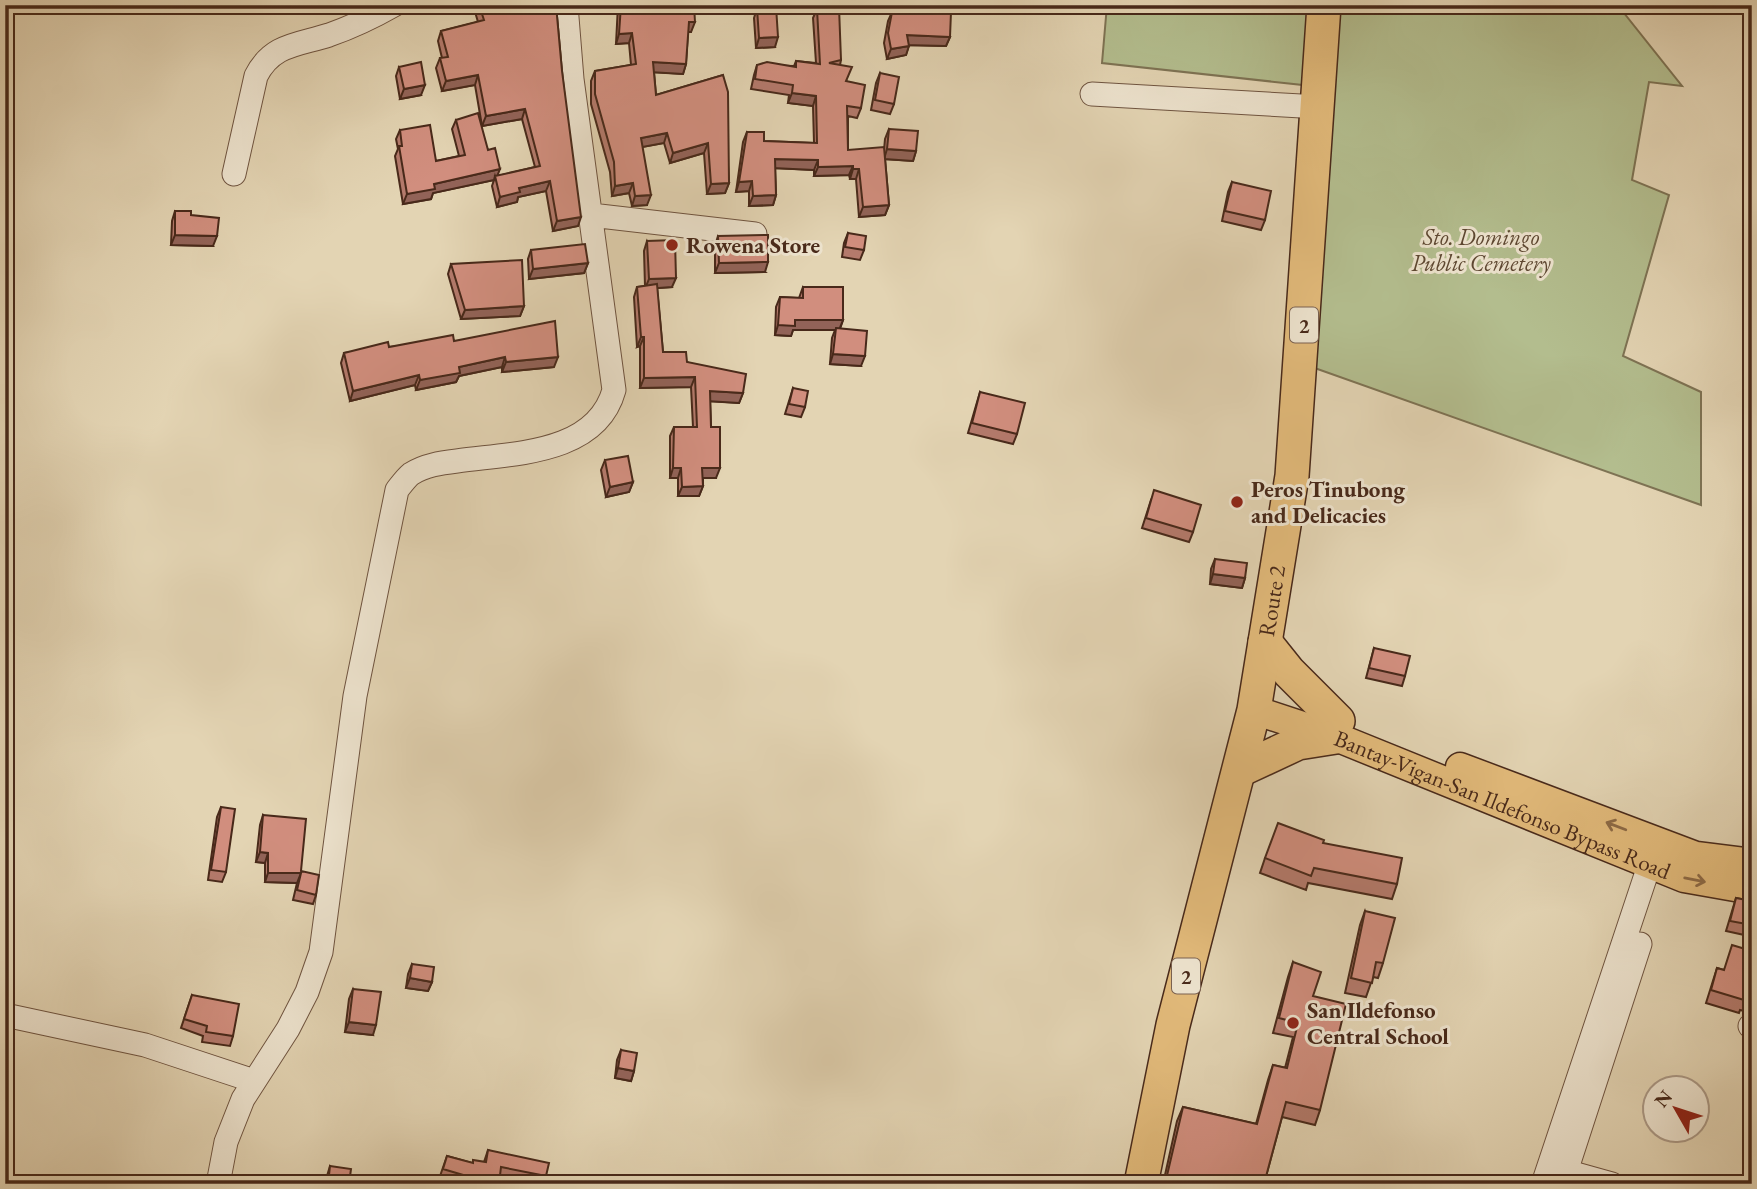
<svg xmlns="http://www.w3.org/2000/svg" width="1757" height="1189" font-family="'EB Garamond',serif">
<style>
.green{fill:#b3bd8e;stroke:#7e7354;stroke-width:2}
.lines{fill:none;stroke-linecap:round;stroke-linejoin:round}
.minor-casing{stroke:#6f5440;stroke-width:25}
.major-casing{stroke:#48291a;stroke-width:31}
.highway-casing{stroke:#48291a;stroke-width:36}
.minor{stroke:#ede3ce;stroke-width:23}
.major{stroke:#e2ba7a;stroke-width:28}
.highway{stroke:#e2ba7a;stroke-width:33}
.wall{fill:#b47a6c;stroke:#48291a;stroke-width:2}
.shaded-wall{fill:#926358;stroke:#48291a;stroke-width:2}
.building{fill:#d18e7e;stroke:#48291a;stroke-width:2}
.oneway{stroke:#8d6a45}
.poi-dot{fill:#8f2418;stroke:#ede3ce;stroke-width:2.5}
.labels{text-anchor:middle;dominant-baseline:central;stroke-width:6;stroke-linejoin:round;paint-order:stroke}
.shield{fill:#ede3ce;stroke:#7a6150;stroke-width:2}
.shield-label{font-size:21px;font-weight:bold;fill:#48291a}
.park-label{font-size:23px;font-style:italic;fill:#5d4731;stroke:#ede3ce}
.poi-label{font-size:23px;font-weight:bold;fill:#48291a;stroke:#ede3ce;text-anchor:start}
.street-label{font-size:23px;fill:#48291a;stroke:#ede3ce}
</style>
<rect width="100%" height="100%" fill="#e3d4b3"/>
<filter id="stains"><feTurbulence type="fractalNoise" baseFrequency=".00286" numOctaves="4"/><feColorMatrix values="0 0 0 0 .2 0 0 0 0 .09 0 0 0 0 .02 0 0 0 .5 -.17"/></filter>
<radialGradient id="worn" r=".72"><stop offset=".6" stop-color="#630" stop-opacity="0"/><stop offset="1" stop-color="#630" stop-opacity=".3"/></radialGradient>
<path class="green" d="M1107,5H1626L1624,13L1682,86L1649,82L1632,180L1669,195L1623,356L1701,392V505L1309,366L1321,87L1102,63Z"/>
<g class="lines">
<defs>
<path id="minor" d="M1092,94L1319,107
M234,174L256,76C272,44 298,45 329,35C352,27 373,17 394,5
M591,215L755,234
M5,1015L145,1045L254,1081
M1750,1026L1752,1027
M1551,1167L1612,1184
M218,1184L226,1142L243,1099L288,1029L307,992L321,952L355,696L397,490C401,485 406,478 411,474C425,465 441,463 457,461C512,453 596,455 614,390L572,79L566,5
M1543,1184L1655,848
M1562,1184L1640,944"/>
<g id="major">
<path id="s1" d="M1254,710L1336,737L1684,878L1752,890"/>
<path d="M1460,767L1696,856L1752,863"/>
</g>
<g id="highway">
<path d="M1265,642L1289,672L1338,721"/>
<path d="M1240,770L1298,743L1336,737"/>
<path id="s2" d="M1141,1184L1173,1025L1254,710L1292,476L1324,5"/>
</g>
</defs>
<use href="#minor" class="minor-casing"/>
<use href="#major" class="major-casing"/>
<use href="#highway" class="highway-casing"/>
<use href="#minor" class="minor"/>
<use href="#major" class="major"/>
<use href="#highway" class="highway"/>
</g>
<path class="wall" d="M473,5H556L562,71L578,226L553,231L546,191L518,197L517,202L497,207L492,186L494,180L433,193L431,199L403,204L395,156L398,149L396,139L400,130L436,161L459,156L452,129L456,120L488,150L498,176L535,167L522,119L482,126L475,85L442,91L436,68L440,58H442L438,41L441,31L478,22Z
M618,5H694L691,32H688L686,64L683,74L654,72L656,95L723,75L729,183L725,193L707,194L704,153L670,163L664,143L642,147L647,205L632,206L629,193L612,196L610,172L591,104V81L595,71L631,65L629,43L616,44Z
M757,8L775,47L756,48L754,18Z
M817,9L841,60L840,65L847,82L861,108L857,118L848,116V150H884L885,139L889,129L916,151L913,161L885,159L889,205L885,215L859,217L856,179H850L849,175L814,176V170L775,168L776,195L773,205L749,206V191L736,192L743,142L747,132L764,141L814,143L813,106L788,103L789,95L751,89L754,75L757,65L794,66L796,61L816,63L813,18Z
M892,12L950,37L946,46L909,45L906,55L887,59L884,43L888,21Z
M399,67L421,95L400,99L396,76Z
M880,73L894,104L890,114L871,110L876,83Z
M1232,182L1265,220L1261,230L1222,221L1228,192Z
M175,211L191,215L213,246L171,245L172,221Z
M848,233L864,250L860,260L842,257L844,243Z
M718,236L765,272L715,273V246Z
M647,241L672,287L657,288L663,352L687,362L743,393L739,403L710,401L711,427L716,478H703V486L699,496H678V478H670V436L674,427H693L691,387L640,388V346L637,347L634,297L637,287L645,286L644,251Z
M531,250L588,263L584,273L529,279L528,259Z
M451,264L524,306L520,316L461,319L448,274Z
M803,287L843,320L840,329L861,366L830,364L832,338L835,330H793L791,336L775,335L776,307L780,297L799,298Z
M454,341L554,367L502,372V367L459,376L456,382L416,390L415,385L350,401L341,363L344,353L389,347Z
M793,388L805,407L801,417L785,414Z
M980,392L1017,434L1013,444L968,433Z
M605,460L633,482L629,492L606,497L601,470Z
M1151,500L1193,532L1189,542L1142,528Z
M1215,559L1245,578L1242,588L1210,584L1211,569Z
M1374,648L1405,676L1402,686L1366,678Z
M221,807L226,872L222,882L208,880L217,817Z
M263,815L316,895L313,904L293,900L297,883L265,882V863L256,862L260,825Z
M1323,843L1397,884L1392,899L1308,883L1306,890L1260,873L1265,858Z
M1736,898L1752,901V928L1749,936L1726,931Z
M1365,911L1383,963L1378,978L1373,977L1366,997L1345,993L1360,925Z
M1752,951V1013L1740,1010L1739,1013L1706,1003L1717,968L1724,970Z
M1293,962L1313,996L1320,1110L1315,1125L1282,1117L1264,1184H1163L1177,1121L1183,1107L1256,1124L1268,1080L1273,1065L1285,1068L1293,1037L1273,1033L1288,977Z
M412,964L432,982L428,991L406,988L408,974Z
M353,989L373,1035L345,1032L349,999Z
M192,995L233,1036L230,1046L202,1042L203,1036L181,1028Z
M621,1050L634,1071L631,1081L615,1078L617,1060Z
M488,1150L546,1176L543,1184H532L500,1177L499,1184H455L439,1179L447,1156L472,1163L484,1162Z
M330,1166L349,1184H325L327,1176Z"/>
<path class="shaded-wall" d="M202,5H226L225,8L200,12Z
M689,22H695L691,32H685Z
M632,33L629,43L616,44L619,34Z
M907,35L950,37L946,46L903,45Z
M778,37L775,47L756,48L759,38Z
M909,46L906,55L887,59L891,49Z
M653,62L686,64L683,74L649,72Z
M478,75L475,85L442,91L446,81Z
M425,85L421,95L400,99L404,89Z
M792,93L816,96L813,106L788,103Z
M525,109L522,119L482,126L486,116Z
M667,133L664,143L637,148L641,138Z
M708,143L704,153L670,163L673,153Z
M887,149L916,151L913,161L884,159Z
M775,159L818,160L814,170L772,168Z
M853,166L849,175L814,176L818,167Z
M500,169L496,179L495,176L494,180L433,193L431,199L403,204L407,194L434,184Z
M853,169H859L856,179H850Z
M550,181L546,191L518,197L517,202L497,207L500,197L519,188Z
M752,181L749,191L736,192L739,182Z
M633,183L629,193L612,196L615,186Z
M729,183L725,193L707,194L711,184Z
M651,195L647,205L632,206L635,196Z
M776,195L773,205L749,206L753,196Z
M889,205L885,215L859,217L863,207Z
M581,217L578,226L553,231L557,221Z
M175,235L217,236L213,246L171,245Z
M768,262L765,272L715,273L719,263Z
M588,263L584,273L529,279L533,269Z
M676,278L672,287L645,289L649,279Z
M524,306L520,316L461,319L465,310Z
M795,320H843L839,330H793L791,336L775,335L778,325Z
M641,337H644L640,346L637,347Z
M833,354L865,356L861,366L830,364Z
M505,357L502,367L459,376L456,382L416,390L420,380L459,367Z
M558,357L554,367L502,372L506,362Z
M419,375L415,385L350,401L353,391Z
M695,377L691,387L640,388L644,378Z
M710,391L743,393L739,403L706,401Z
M673,468H681L678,478H670Z
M702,468H720L716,478H699Z
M633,482L629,492L606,497L610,487Z
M703,486L699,496H678L682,487Z
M1213,574L1245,578L1242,588L1210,584Z
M260,852L268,853L265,863L256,862Z
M268,873H301L297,883L265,882Z
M410,978L432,982L428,991L406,988Z
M349,1022L376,1025L373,1035L345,1032Z
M618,1068L634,1071L631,1081L615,1078Z"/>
<path class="building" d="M479,5H556L562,71L581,217L557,221L550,181L519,188L520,192L500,197L495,176L540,166L525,109L486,116L478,75L446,81L440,58L448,57L441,31L484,20Z
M621,5H694L695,22H689L686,64L653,62L656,95L723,75L728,92L729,183L711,184L708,143L673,153L667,133L641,138L651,195L635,196L633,183L615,186L614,162L595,94V71L636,64L632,33L619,34Z
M776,6L778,37L759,38L757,8Z
M839,7L841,60L829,63L852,67L846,81L865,85L861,108L847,106L848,150L884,147L889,205L863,207L859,169H853V166L818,167V160L775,159L776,195L753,196L752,181L739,182L747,132H764V141L817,143L816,96L792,93L793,85L755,79L757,65L767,62L796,67V61L820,64L817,9Z
M892,12H951L950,37L907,35L909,46L891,49L888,33Z
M421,62L425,85L404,89L399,67Z
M880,73L899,77L894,104L875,100Z
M478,113L488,150L495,148L500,169L434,184L435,189L407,194L399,146H402L400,130L430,125L436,161L465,155L456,120Z
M889,129L918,131L916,151L887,149Z
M1232,182L1271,191L1265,220L1225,211Z
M175,211H191V215L219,218L217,236L175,235Z
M848,233L866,236L864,250L845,247Z
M768,235V262L719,263L718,236Z
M675,240L676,278L649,279L647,241Z
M585,244L588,263L533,269L531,250Z
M522,260L524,306L465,310L451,264Z
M657,284L663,352H686L687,362L746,374L743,393L710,391L711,427H720V468H702L703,486L682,487L681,468H673L674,427H697L695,377L644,378V337H641L637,287Z
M803,287H843V320H795V326L778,325L780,297L803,298Z
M555,321L558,357L506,362L505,357L459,367L460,373L420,380L419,375L353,391L344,353L388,342L389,347L453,335L454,341Z
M836,328L867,331L865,356L833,354Z
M793,388L808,391L805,407L789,404Z
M980,392L1025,403L1017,434L972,423Z
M628,456L633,482L610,487L605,460Z
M1154,490L1201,505L1193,532L1146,518Z
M1215,559L1247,563L1245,578L1213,574Z
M1374,648L1410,656L1405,676L1369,668Z
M221,807L235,809L226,872L211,870Z
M263,815L306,819L301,871L319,875L316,895L297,890L301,873H268V853L260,852Z
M1278,823L1324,840L1323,843L1402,858L1397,884L1314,868L1311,876L1265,858Z
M1736,898L1752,901V925L1730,921Z
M1365,911L1395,918L1383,963L1376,962L1372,983L1351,978Z
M1732,945L1752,951V999L1745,997L1744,1000L1711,990L1717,968L1724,970Z
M1293,962L1321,972L1313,996L1346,1004L1320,1110L1286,1102L1264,1184L1217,1183V1184H1165L1183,1107L1257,1124L1273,1065L1287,1068L1298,1023L1279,1018Z
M412,964L434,967L432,982L410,978Z
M353,989L381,992L376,1025L349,1022Z
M192,995L239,1004L233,1036L206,1032L207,1026L184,1019Z
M621,1050L637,1053L634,1071L618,1068Z
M488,1150L549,1163L546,1176L501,1167L499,1184H469L470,1177L443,1169L447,1156L473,1163V1160L486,1162Z
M330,1166L351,1169L349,1184H328Z"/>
<defs><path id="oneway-shaft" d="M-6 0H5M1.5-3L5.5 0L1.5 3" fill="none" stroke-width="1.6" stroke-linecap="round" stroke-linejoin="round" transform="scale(1.75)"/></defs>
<g class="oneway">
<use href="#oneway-shaft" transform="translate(1616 826) rotate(-159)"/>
<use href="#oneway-shaft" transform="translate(1695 880) rotate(11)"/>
</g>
<g class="poi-dot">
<circle cx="672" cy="245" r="7"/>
<circle cx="1237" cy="502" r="7"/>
<circle cx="1293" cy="1023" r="7"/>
</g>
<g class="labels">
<g class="shield">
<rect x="1290" y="307.5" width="28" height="35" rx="5"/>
<rect x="1172" y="958.5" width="28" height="35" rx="5"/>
</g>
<g class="shield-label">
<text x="1304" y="325">2</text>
<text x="1186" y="976">2</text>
</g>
<g class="park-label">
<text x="1481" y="237">Sto. Domingo<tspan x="1481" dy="26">Public Cemetery</tspan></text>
</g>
<g class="poi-label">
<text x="686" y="245">Rowena Store</text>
<text x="1251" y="489">Peros Tinubong<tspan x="1251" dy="26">and Delicacies</tspan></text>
<text x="1307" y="1010">San Ildefonso<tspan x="1307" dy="26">Central School</tspan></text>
</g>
<g class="street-label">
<text stroke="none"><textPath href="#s2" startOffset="598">Route 2</textPath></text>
<text stroke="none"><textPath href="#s1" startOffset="266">Bantay-Vigan-San Ildefonso Bypass Road</textPath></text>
</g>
</g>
<rect width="1757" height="1189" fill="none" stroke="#e3d4b3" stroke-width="28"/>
<rect x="7" y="7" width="1743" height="1175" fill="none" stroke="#48291a" stroke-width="3.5"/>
<rect x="14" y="14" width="1729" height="1161" fill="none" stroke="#48291a" stroke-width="2"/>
<g transform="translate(1676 1109) rotate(309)"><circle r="33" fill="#ede3ce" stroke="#ab9986" stroke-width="2"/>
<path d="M0-5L12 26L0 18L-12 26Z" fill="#8f2418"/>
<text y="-10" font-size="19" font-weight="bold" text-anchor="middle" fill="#48291a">N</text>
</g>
<rect width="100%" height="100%" filter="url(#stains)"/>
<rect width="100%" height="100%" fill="url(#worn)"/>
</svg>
